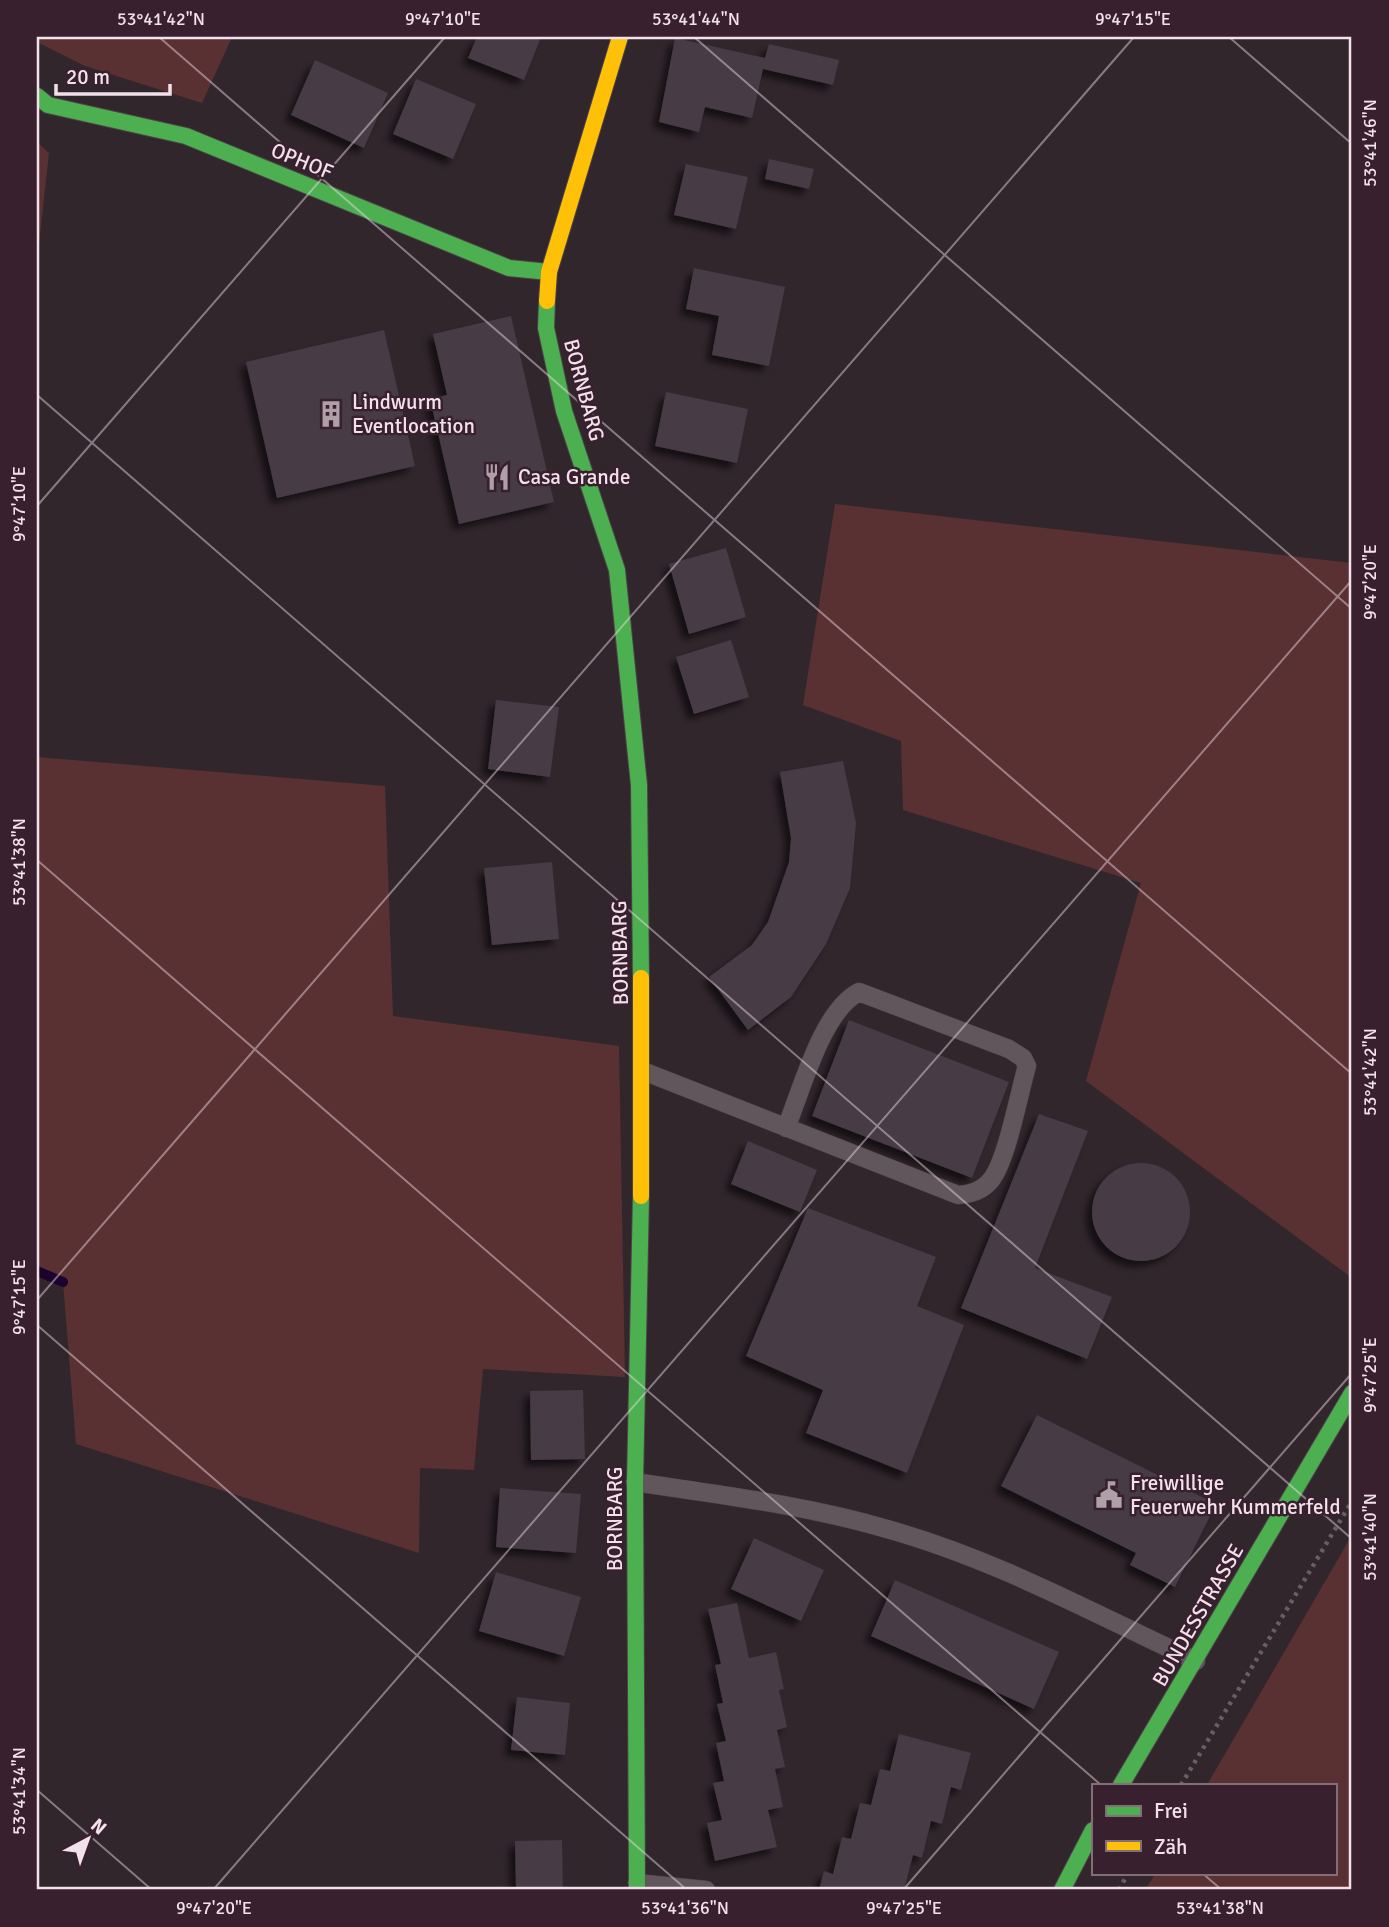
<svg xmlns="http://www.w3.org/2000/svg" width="1389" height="1927" font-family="Signika,sans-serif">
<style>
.green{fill:#593132}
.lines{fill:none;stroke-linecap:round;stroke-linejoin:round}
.stream{stroke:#1c032d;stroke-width:10}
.building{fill:#473a45;filter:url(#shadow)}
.lane-casing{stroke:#4d4248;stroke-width:19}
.fast-casing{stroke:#4d4248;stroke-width:18}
.slow-casing{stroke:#4d4248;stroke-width:18}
.path{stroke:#685e63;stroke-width:4.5;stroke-dasharray:3.5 5;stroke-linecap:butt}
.lane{stroke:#60565c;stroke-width:18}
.fast{stroke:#4caf50;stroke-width:16}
.slow{stroke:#ffc107;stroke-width:16}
.ticks{fill:none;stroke:#f2e1ea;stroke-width:2;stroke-opacity:0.45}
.labels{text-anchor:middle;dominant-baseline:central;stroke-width:5;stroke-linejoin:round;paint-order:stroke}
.street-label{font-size:21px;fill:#f2e1ea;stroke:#38202e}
.poi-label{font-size:21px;fill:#f2e1ea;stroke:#38202e;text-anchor:start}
.neatline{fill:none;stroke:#f2e1ea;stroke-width:2.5}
.ticks-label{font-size:18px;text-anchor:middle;fill:#f2e1ea}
</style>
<defs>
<filter id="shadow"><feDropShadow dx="-6" dy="6" stdDeviation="3.5" flood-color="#0009"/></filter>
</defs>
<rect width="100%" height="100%" fill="#32262d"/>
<path class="green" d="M37,37H232L202,103L85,66L37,42Z
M37,142L49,153L37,263Z
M835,504L1352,563V1278L1086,1081L1141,883L903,810L901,741L803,705Z
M37,757L385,786L393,1016L619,1046L625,1377L483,1369L474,1470L420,1468L419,1553L76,1444L63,1282L37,1271Z
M1352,1535V1890H1145L1156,1873H1335V1785H1207Z"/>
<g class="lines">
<path class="stream" d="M37,1271L63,1282"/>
</g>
<path class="building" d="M477,37H541L524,80L468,58Z
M675,38L765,58L769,44L839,60L833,85L763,69L752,118L705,107L699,132L659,122Z
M315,60L388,93L364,148L291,115Z
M416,79L476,104L453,159L393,134Z
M769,159L814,169L809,189L765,179Z
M686,164L748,177L736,229L674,215Z
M694,268L785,287L769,366L712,355L719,316L686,309Z
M511,316L554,502L459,524L430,399L447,395L433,334Z
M384,330L415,466L277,498L246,362Z
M666,392L748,409L737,463L655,446Z
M726,548L746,617L689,634L669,564Z
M731,640L749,697L694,714L676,657Z
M496,700L559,707L550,777L488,769Z
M843,761L856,823L850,888L826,944L791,997L748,1030L709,977L752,945L768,922L789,862L791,838L780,772Z
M552,862L559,939L492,945L484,868Z
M849,1020L1009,1082L972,1178L812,1116Z
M1039,1114L1088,1131L1035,1268L1112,1297L1087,1359L961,1308Z
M748,1141L817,1170L800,1212L731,1184Z
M1092 1212a49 49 0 1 1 98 0a49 49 0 1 1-98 0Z
M808,1208L936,1257L917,1306L964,1325L907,1473L806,1433L823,1390L746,1356Z
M583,1390L585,1459L531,1460L530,1391Z
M1037,1415L1216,1504L1175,1587L1130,1565L1136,1553L1001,1486Z
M500,1488L581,1494L576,1553L496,1547Z
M754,1538L824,1570L801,1621L731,1589Z
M496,1572L581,1597L564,1656L479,1631Z
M895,1580L1059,1652L1034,1709L871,1636Z
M737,1603L749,1658L776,1652L784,1689L779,1690L787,1727L777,1730L785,1767L775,1769L783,1807L768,1810L777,1847L715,1861L707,1823L722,1820L713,1783L724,1781L716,1743L726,1741L717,1704L723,1703L715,1665L721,1664L708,1609Z
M517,1697L570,1703L565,1755L511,1750Z
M899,1734L971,1753L961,1790L951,1787L942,1824L931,1821L922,1858L913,1855L904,1890H819L824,1871L833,1874L842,1837L851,1839L860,1803L871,1805L880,1769L890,1771Z
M562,1840L563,1890H516L515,1841Z"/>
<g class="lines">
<defs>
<path id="lane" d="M643,1071L958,1195C971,1194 982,1191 991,1180C1007,1160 1019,1093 1027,1066L1023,1058L1009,1049L859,992C822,1011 802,1089 786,1128
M635,1482C720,1495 805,1505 887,1529C995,1559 1095,1614 1196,1661
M637,1883L706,1890"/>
<path id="fast" d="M37,96L48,105L186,136L509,268L549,272
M547,301L546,328L564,411L617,570L639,785L641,978
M1121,1785L1352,1393
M637,1890L635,1482L641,1196
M1062,1890L1093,1830"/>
<path id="slow" d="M547,301L549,272L620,37
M641,1196V978"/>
</defs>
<use href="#lane" class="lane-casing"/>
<use href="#fast" class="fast-casing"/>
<use href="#slow" class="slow-casing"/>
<path class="path" d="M1181,1785L1352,1501
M1119,1890L1128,1873"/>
<use href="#lane" class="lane"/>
<use href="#fast" class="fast"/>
<use href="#slow" class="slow"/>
</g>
<path class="ticks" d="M159,37L1352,1074M694,37L1352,609M1229,37L1352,144M37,395L1352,1539M37,506L445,37M37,860L1101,1785M37,1300L1134,37M37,1325L687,1890M37,1790L152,1890M1202,1873L1222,1890M213,1890L1352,580M903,1890L1352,1373"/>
<defs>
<symbol id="building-bare" viewBox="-9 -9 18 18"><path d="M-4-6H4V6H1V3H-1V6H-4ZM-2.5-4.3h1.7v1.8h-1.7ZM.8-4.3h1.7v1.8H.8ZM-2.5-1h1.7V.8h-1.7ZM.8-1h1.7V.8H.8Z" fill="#afa0a8" stroke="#38202e" stroke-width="2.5" paint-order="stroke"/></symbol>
<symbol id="restaurant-bare" viewBox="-9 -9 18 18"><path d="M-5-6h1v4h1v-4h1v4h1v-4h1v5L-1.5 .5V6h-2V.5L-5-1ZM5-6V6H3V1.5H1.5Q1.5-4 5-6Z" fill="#afa0a8" stroke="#38202e" stroke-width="2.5" paint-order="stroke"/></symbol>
<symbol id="civic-bare" viewBox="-9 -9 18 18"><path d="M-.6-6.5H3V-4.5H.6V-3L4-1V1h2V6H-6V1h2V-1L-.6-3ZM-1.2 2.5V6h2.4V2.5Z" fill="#afa0a8" stroke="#38202e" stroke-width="2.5" paint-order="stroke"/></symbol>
</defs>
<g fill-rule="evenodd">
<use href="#building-bare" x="312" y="395" width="38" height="38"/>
<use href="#restaurant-bare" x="478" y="458" width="38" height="38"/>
<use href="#civic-bare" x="1090" y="1476" width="38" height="38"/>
</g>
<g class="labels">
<g class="street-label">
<text transform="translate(302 161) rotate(22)">OPHOF</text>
<text transform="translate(584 390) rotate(75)">BORNBARG</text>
<text transform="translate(620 953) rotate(-91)">BORNBARG</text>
<text transform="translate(615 1519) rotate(-90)">BORNBARG</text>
<text transform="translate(1198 1615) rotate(-60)">BUNDESSTRASSE</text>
</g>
<g class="poi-label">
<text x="352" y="402">Lindwurm<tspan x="352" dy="24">Eventlocation</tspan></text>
<text x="518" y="477">Casa Grande</text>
<text x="1130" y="1483">Freiwillige<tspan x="1130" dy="24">Feuerwehr Kummerfeld</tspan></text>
</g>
</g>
<rect width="1389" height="1927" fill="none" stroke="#38202e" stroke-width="77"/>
<rect x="1092" y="1784" width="245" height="91" fill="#38202e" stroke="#826d79" stroke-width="2"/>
<rect x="1106" y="1806" width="35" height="10" fill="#4caf50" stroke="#826d79" stroke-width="2"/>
<text x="1154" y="1818" font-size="21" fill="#f2e1ea">Frei</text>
<rect x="1106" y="1841" width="35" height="10" fill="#ffc107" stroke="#826d79" stroke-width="2"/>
<text x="1154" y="1854" font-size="21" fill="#f2e1ea">Zäh</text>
<g transform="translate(88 1839) rotate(41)" stroke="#38202e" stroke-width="5" paint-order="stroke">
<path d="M0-5L12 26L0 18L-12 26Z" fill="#f2e1ea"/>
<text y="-10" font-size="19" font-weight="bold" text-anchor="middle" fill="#f2e1ea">N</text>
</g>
<path d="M56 84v10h114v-10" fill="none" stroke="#f2e1ea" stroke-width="3.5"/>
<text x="66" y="84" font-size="21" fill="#f2e1ea" stroke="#38202e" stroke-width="5" paint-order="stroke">20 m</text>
<rect x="38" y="38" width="1312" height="1850" class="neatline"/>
<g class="ticks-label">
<text x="161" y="25">53°41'42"N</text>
<text x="443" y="25">9°47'10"E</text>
<text x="696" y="25">53°41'44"N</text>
<text x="1133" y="25">9°47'15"E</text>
<text transform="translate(1370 143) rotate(-90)" y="6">53°41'46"N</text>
<text transform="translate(19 504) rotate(-90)" y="6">9°47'10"E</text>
<text transform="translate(1370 582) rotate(-90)" y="6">9°47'20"E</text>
<text transform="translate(19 862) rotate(-90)" y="6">53°41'38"N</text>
<text transform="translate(1370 1072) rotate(-90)" y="6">53°41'42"N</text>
<text transform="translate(19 1297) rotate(-90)" y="6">9°47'15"E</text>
<text transform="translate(1370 1375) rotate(-90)" y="6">9°47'25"E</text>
<text transform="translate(1370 1537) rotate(-90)" y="6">53°41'40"N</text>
<text transform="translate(19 1791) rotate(-90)" y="6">53°41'34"N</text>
<text x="214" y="1914">9°47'20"E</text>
<text x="685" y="1914">53°41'36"N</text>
<text x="904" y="1914">9°47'25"E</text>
<text x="1220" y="1914">53°41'38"N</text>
</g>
</svg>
